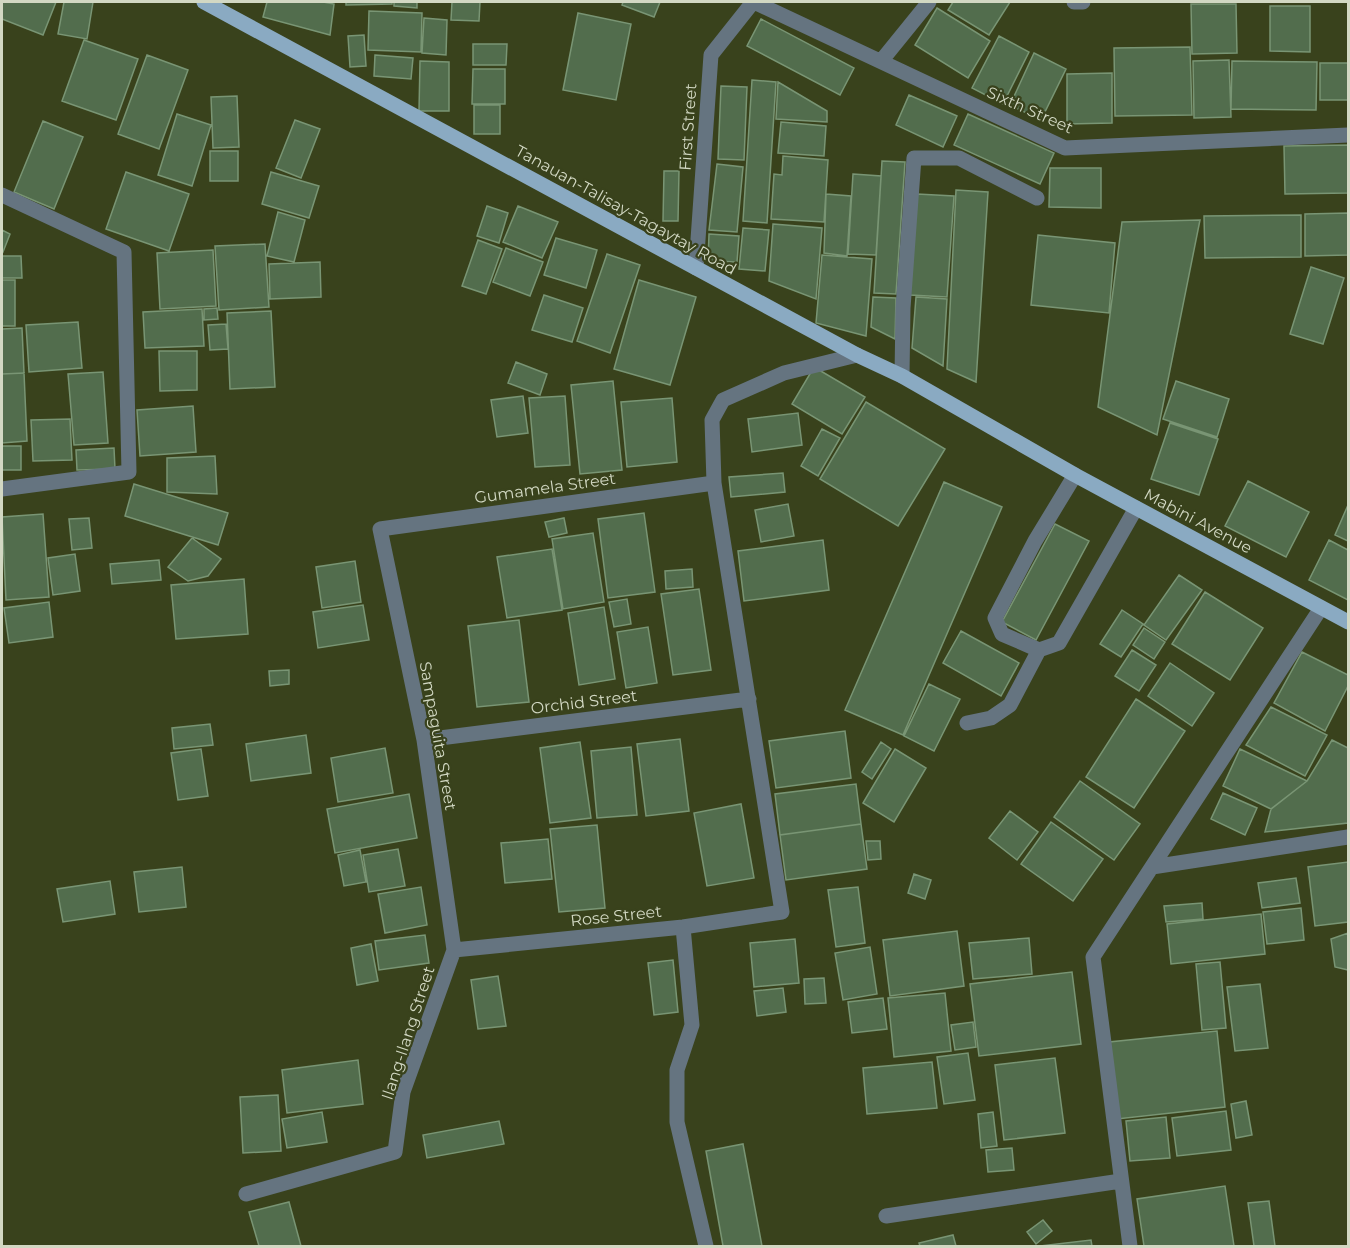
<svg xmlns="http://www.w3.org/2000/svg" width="1350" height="1248" font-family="Montserrat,sans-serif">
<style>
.building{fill:#526d4d;stroke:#799574;stroke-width:1.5}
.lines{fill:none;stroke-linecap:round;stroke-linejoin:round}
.minor{stroke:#657480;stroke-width:15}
.major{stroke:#8aaac2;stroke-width:15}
.labels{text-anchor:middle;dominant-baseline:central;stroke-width:4.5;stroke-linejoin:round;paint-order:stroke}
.street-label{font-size:16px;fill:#d2d8c3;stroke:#39421c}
</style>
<rect width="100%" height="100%" fill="#39421c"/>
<path class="building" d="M2,2H56L43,35L2,19Z
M64,2H93L87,39L58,34Z
M267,2H323L334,4L330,35L263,17Z
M346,2H392V4L346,5Z
M394,2H417V8L394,6Z
M452,2H480L479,21L451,20Z
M623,2H660L654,17L622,5Z
M953,2H1010L989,35L948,10Z
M1191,4H1236L1237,53L1192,54Z
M1270,6H1310V52L1270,51Z
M937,8L990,41L968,78L915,45Z
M369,11L422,13L421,52L368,50Z
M578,13L631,24L616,100L563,90Z
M424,18L447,20L446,55L422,53Z
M761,19L854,68L840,95L747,46Z
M364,35L366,66L350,67L348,36Z
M999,36L1029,52L1003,104L972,88Z
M84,40L138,59L116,120L62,101Z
M473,44H507L506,65H473Z
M1190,47L1192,115L1115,116L1114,48Z
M1034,53L1066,69L1041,120L1010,105Z
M147,55L188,70L159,149L118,134Z
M375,55L413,58L411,79L374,76Z
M1229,60L1231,117L1194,118L1193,61Z
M420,61L449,62V111H419Z
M1232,61L1317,62L1316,110L1231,109Z
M1320,63H1348V100H1320Z
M473,69H505V104H472Z
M1112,73V123L1067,124V74Z
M752,80L776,82L767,223L743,221Z
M778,82L827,111V122L776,119Z
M721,86L747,87L744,160L718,159Z
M909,95L957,116L943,147L896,125Z
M237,96L239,147L213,148L211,97Z
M474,105H500V134H474Z
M177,114L211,125L192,186L158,175Z
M968,114L1054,153L1040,184L954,145Z
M295,120L320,129L301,178L276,168Z
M43,121L83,137L54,209L14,192Z
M781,122L826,126L824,156L778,153Z
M1348,145V193L1285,194L1284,146Z
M210,151H238V181H210Z
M783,156L828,160L824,222L771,219L774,174L782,175Z
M882,161L905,162L896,294L874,293Z
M717,164L743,167L737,232L709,230Z
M1050,168H1101V208L1049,207Z
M664,171H679L678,221H663Z
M126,172L189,194L169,251L106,229Z
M271,172L319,186L309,218L262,204Z
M853,174L881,176L876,255L848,254Z
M956,190L988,192L976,382L947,369Z
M826,194L851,196L847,256L824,253Z
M917,194L954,196L947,297L910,295Z
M487,206L508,213L499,243L477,236Z
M518,206L558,222L542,258L503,242Z
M278,212L305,220L294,262L267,256Z
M1348,213V255L1305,256V214Z
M1301,215V257L1205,258L1204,216Z
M1200,220L1157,435L1098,407L1122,222Z
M773,224L822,228L816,299L769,281Z
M743,228L769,230L765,271L739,269Z
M2,230L10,234L3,252L2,251Z
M709,234L739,236L737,262L708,261Z
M1038,235L1115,243L1109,313L1031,305Z
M556,238L597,250L586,288L544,275Z
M478,240L502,249L486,294L462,286Z
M265,244L269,307L219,310L215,246Z
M506,248L543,262L530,296L493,282Z
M213,250L216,306L160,309L157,253Z
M607,254L640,265L610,353L577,341Z
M822,255L872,259L866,336L816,323Z
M2,256H21L22,278H2Z
M320,262L321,297L270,299L269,264Z
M1311,267L1344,278L1323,344L1290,334Z
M2,280H15V326H2Z
M639,280L696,297L670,385L614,369Z
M544,295L583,308L572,342L532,330Z
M873,297L896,298L895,339L871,327Z
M916,297L947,299L943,366L912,348Z
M217,308L218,319L204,320V309Z
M202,309L204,346L145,348L143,312Z
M271,311L275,387L230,389L227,313Z
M78,322L82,368L29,372L26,325Z
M226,324L228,349L210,350L208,325Z
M22,328L24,373L2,374V329Z
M159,351H197V390L160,391Z
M516,362L547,374L540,395L508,383Z
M814,367L865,397L842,434L792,404Z
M103,372L108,443L74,445L68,374Z
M24,373L27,441L2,443V374Z
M613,381L622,470L580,474L571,385Z
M1176,381L1229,399L1217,437L1163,419Z
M523,396L528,433L497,437L491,400Z
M565,396L570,465L535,467L529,398Z
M672,398L677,462L627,467L621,402Z
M866,402L945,449L898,526L820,479Z
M193,406L196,452L140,456L137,410Z
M798,413L802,445L752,452L748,419Z
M70,419L72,460L33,461L31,420Z
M1170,423L1218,439L1199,495L1151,479Z
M822,429L840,438L818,476L801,466Z
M2,446H21V470H2Z
M114,448L115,469L77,470L76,450Z
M215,456L217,494L167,492V458Z
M783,473L785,492L731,497L729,477Z
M1248,481L1309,512L1286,557L1225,526Z
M944,482L1002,507L903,735L845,710Z
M134,484L228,513L218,545L125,516Z
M788,504L794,536L761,542L755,510Z
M1348,505V541L1335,535Z
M644,513L655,592L608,598L598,519Z
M43,514L49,597L6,600L2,517Z
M89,518L92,548L72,550L69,519Z
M564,518L567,533L549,537L545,522Z
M1055,524L1089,541L1036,640L1002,622Z
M593,533L604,602L563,609L552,539Z
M192,538L221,559L208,576L188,581L168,567Z
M823,540L829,590L744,601L738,551Z
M1329,540L1348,550V600L1309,580Z
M552,549L562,610L507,618L497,557Z
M75,554L80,591L53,595L48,558Z
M159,560L161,580L112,584L110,564Z
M355,561L361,602L322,608L316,567Z
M692,569L693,587L666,589L665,571Z
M1179,575L1202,590L1166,640L1144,625Z
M244,579L248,634L176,639L171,585Z
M699,589L711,670L673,675L661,594Z
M1205,592L1263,628L1230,680L1172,644Z
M627,599L631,624L614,627L609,602Z
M49,602L53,637L9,643L4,608Z
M363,605L369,640L318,648L313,612Z
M604,607L615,679L579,685L568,613Z
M1122,610L1143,624L1121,657L1100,644Z
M519,620L529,702L477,707L468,626Z
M648,627L657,683L626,688L617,632Z
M1144,628L1165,642L1154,659L1133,645Z
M961,631L1019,663L1001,696L943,663Z
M1132,650L1156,665L1139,691L1115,676Z
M1302,652L1348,675V686L1325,731L1274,703Z
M1170,663L1214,693L1192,726L1148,696Z
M289,670V684L270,686L269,671Z
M929,684L960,699L934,751L904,736Z
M1136,699L1185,731L1134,808L1086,777Z
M1271,707L1327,735L1305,776L1246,745Z
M210,724L213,745L174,749L172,728Z
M845,731L851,778L776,788L769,741Z
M306,735L311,773L251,781L246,744Z
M680,739L689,811L646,816L637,744Z
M1332,740L1348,748V823L1265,832L1271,809L1307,781Z
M580,742L591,818L550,823L540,748Z
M881,742L891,749L872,779L862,772Z
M631,747L637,815L597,818L591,751Z
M385,748L393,793L338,802L331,758Z
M201,749L208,796L178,800L171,753Z
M895,749L926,768L894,822L863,803Z
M1240,749L1307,781L1271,809L1223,786Z
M1080,781L1140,824L1114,860L1054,817Z
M856,784L861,824L780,835L775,794Z
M1223,793L1257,808L1245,835L1211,819Z
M409,794L417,838L335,853L327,809Z
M741,804L754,878L707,886L694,813Z
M1010,811L1038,832L1017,860L989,838Z
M1051,822L1103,859L1073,901L1021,864Z
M861,824L867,869L786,880L780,835Z
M597,825L605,908L559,912L550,829Z
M548,839L552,879L505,883L501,843Z
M866,841H880L881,859L868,860Z
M398,849L405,886L369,892L363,855Z
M360,850L366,882L344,886L338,855Z
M1348,862V922L1315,926L1308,867Z
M182,867L186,907L139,912L134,872Z
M914,874L931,880L925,899L908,893Z
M1296,878L1300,903L1262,908L1258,883Z
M110,881L115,914L63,922L57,889Z
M421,887L427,925L385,933L378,894Z
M858,887L865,943L836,947L828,890Z
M1202,903L1203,919L1166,922L1164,906Z
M1301,908L1304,940L1267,944L1263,912Z
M1261,914L1265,954L1171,964L1167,924Z
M957,931L964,986L890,996L883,940Z
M1348,933V970L1335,967L1331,939Z
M425,935L429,963L379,970L375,941Z
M1029,938L1032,974L973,979L969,943Z
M795,939L799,983L754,987L750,943Z
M371,944L378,981L357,985L351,948Z
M870,947L877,994L843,1000L835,953Z
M673,960L678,1012L654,1015L648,963Z
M1220,962L1226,1028L1202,1030L1196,964Z
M1072,972L1081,1044L979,1056L970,984Z
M498,976L506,1026L478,1029L471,980Z
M824,978L826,1003L805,1004L804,979Z
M1260,984L1268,1048L1235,1051L1227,987Z
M783,988L786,1012L757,1016L754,991Z
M945,993L951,1051L894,1057L888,998Z
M883,998L887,1029L852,1033L848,1002Z
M973,1022L976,1047L955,1050L951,1025Z
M1217,1031L1225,1107L1117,1119L1109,1042Z
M968,1053L975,1100L944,1104L937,1057Z
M1055,1058L1065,1133L1004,1140L995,1065Z
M358,1060L363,1104L287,1113L282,1070Z
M932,1062L937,1108L867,1114L863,1068Z
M278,1095L281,1151L243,1153L240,1097Z
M1246,1101L1252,1135L1236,1138L1231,1104Z
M1226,1111L1231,1150L1177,1156L1172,1118Z
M322,1112L327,1142L287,1148L282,1119Z
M993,1112L997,1146L981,1148L978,1114Z
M1166,1117L1170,1158L1130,1161L1126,1121Z
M499,1121L504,1144L427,1158L423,1135Z
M743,1144L762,1246H723L706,1151Z
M1012,1148L1014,1170L988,1172L986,1150Z
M1225,1186L1234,1246H1144L1137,1199Z
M1269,1201L1275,1246H1254L1248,1203Z
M289,1202L301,1246H259L249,1212Z
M1043,1220L1052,1231L1036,1244L1027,1232Z
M953,1235L956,1246H920L919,1243Z
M1091,1240L1092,1246H1040Z"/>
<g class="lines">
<path class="minor" d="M754,2L1065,148L1348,135
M1074,2H1083
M882,60L929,2
M2,195L124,252L129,472L2,489
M696,268L711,55L753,2
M902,376L903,308L914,158H959L1037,198
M1075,475L1035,541L995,618L1002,634L1039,650L1059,643L1136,508
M967,723L991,718L1010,705L1039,650
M424,740L749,699
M1152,867L1348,837
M683,927L692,1025L677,1070V1122L706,1246
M454,950L683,927L782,912L714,483L712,420L723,400L784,373L857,355
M246,1194L395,1152L403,1092L454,950L424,740L380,529L714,483
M886,1216L1121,1181
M1130,1246L1093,957L1321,608"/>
<path class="major" d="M204,2L857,355L902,376L1075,475L1348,622"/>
</g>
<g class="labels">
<g class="street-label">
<text transform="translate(1030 110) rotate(24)">Sixth Street</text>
<text transform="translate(688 127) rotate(-86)">First Street</text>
<text transform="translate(626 210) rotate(29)">Tanauan-Talisay-Tagaytay Road</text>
<text transform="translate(545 488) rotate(-8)">Gumamela Street</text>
<text transform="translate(1198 521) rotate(28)">Mabini Avenue</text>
<text transform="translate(584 702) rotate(-7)">Orchid Street</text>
<text transform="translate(438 736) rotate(80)">Sampaguita Street</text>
<text transform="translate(616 916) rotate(-6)">Rose Street</text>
<text transform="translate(408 1033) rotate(-72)">Ilang-Ilang Street</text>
</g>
</g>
<rect width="1350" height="1248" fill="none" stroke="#d2d8c3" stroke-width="6"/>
</svg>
